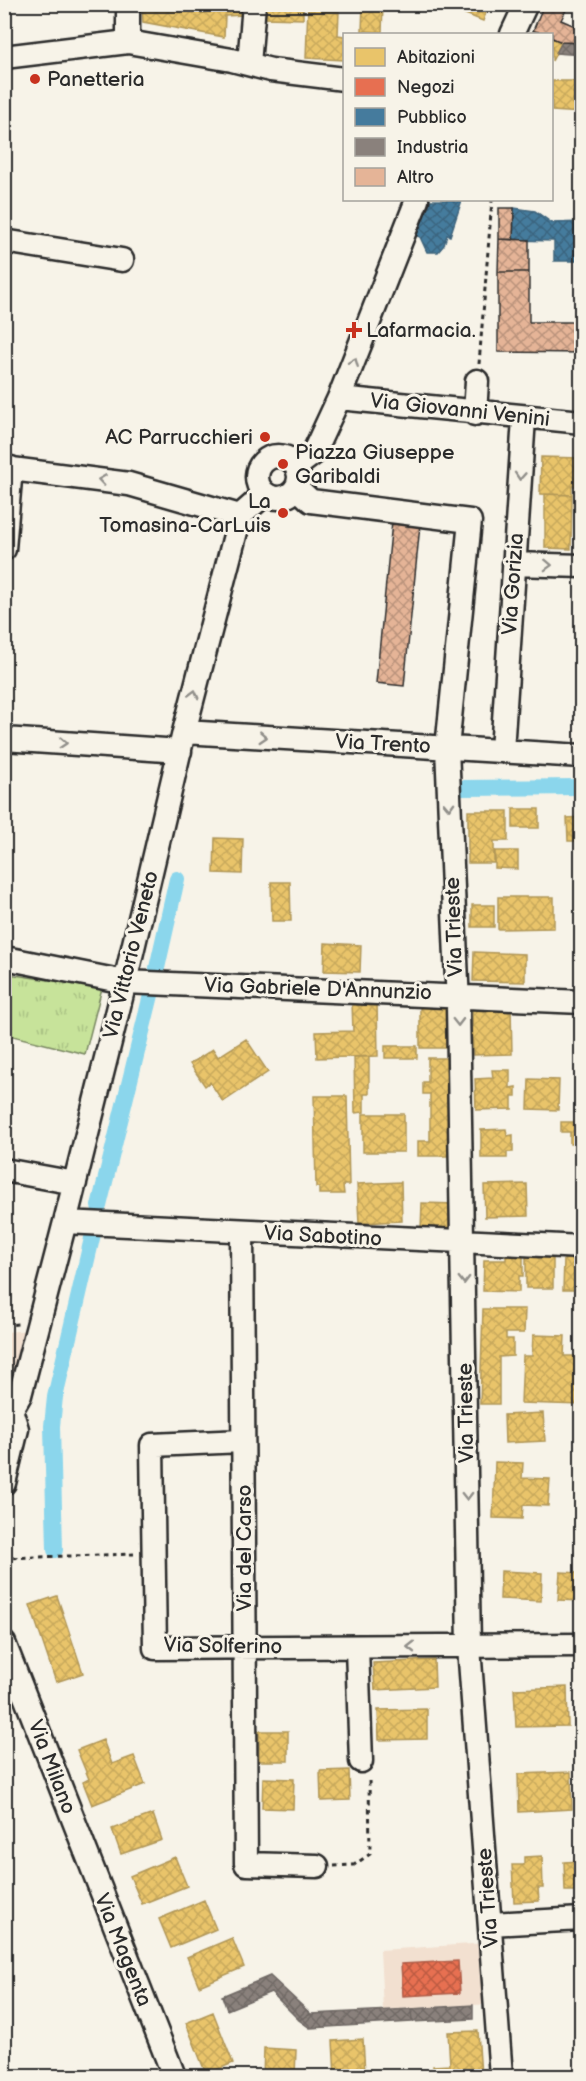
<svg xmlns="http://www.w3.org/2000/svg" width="586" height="2081" font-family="'Balsamiq Sans',sans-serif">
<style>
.built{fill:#f2e0d0}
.park{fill:url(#park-tufts);stroke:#798762;stroke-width:1.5}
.homes{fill:url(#homes-cross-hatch);stroke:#b09657;stroke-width:1.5}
.shops{fill:url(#shops-cross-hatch);stroke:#af5b46;stroke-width:1.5}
.public{fill:url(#public-cross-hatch);stroke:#3d637b;stroke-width:1.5}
.industry{fill:url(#industry-cross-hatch);stroke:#6e6764;stroke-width:1.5}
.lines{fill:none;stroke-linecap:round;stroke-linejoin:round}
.canal{stroke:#8bd6ec;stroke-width:16}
.building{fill:url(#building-cross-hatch);stroke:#2b2b2b;stroke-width:1.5}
.minor-casing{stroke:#2b2b2b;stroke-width:27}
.path{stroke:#2b2b2b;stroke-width:3;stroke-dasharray:4.5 4.5;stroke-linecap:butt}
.minor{stroke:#f7f3e8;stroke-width:22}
.oneway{stroke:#918f8a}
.poi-dot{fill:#c8321e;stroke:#f7f3e8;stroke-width:2}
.labels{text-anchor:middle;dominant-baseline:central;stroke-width:6;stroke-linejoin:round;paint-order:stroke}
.poi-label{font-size:21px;fill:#2b2b2b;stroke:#f7f3e8;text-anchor:start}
.street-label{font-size:21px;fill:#2b2b2b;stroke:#f7f3e8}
</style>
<defs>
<pattern id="park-tufts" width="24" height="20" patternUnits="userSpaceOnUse" patternTransform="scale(1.5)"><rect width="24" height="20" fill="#c7e39a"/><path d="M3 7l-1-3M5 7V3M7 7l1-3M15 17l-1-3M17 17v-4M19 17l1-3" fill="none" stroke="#abc385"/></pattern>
<pattern id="homes-cross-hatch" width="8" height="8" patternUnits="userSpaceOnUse" patternTransform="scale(1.5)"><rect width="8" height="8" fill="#e9c46a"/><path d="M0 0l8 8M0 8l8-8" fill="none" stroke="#c8a95c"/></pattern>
<pattern id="shops-cross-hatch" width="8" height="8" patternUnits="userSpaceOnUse" patternTransform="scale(1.5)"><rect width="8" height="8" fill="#e76f51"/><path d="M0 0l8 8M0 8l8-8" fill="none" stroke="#bb5b43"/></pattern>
<pattern id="public-cross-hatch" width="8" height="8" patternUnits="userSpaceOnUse" patternTransform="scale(1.5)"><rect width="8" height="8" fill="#457b9d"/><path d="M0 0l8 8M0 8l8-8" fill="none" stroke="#3a6580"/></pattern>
<pattern id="industry-cross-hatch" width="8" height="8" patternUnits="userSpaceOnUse" patternTransform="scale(1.5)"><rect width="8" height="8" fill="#8a817c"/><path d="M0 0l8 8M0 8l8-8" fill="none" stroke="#716a66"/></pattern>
<pattern id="building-cross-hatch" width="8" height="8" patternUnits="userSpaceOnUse" patternTransform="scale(1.5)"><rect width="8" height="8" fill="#e5b497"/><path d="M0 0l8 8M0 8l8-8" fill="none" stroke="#ba937b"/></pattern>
</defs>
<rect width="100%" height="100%" fill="#f7f3e8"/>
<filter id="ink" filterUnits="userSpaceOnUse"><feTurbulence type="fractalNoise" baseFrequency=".0167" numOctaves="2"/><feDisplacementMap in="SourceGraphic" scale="12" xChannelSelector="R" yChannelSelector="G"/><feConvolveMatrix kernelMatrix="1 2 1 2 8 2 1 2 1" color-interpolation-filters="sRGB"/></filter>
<g filter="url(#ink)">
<path class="built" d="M31,1330L5,1413V1332Z
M487,1943L492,2004L383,2010L380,1950Z"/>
<path class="park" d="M8,974L102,988L85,1054L5,1034L4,988Z"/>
<path class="homes" d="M142,4H180L179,8L204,13L205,8L213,7V4H244L243,15L225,16L224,37L143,22Z
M264,4H303V19L264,18Z
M363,4L383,5L382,32L362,31Z
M440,4H489L483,21Z
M308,5L327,6L326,11L339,12L338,35L344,36V60L306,58Z
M552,38L562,42L552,61Z
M552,81H582V113L552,111Z
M541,457L582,458V486H572V495L540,494Z
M545,494L572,495L571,549L545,548Z
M513,809H539V828H513Z
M468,811H508V841H494V863H468Z
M582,817V841H568L567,818Z
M215,838L243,839L242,874L214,873Z
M495,851H518V869L495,868Z
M271,882H290L291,921H272Z
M498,897H554V928L498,929Z
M472,905H494V927H472Z
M325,943L361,945L360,972L324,971Z
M474,952L525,954V982L473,981Z
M352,1002H377L378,1056L317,1058L316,1032L353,1031Z
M420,1003H451V1048H420Z
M511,1008L512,1054L473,1055L472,1009Z
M246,1039L268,1072L223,1102L210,1082L205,1086L190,1064L213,1049L218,1057Z
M385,1046H417V1058H385Z
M354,1057H369V1094H364V1112L355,1113Z
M428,1058H455L456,1156H418V1141H430V1094H423V1082H428Z
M492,1070H510V1088L516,1087V1096H512V1109L476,1110L475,1079L493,1078Z
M529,1079L559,1080L558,1110L528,1109Z
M314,1096H347L349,1185H343L344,1194H319V1187H316Z
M363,1114H404V1152H363Z
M561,1122H582V1144H570V1132H561Z
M506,1129L507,1136L513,1135V1152H507V1158H481V1130Z
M401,1182L402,1221L359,1223L357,1184Z
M527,1184L528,1216L485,1217L484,1185Z
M422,1203L456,1204L455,1230H421Z
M506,1256H523V1276H519V1292L483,1291L484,1260H506Z
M526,1257L553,1258V1288H526Z
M564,1259L582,1260V1290H563Z
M483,1309H525L524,1333H506V1339H513V1356L499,1357V1404H480Z
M533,1335L565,1336L564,1356H582V1405L521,1403L523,1356H532Z
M543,1413L545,1441L505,1443L504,1415Z
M495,1462L523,1463L522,1478L550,1479L548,1506L523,1505L522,1519L493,1518Z
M501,1571L542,1573L541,1601L500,1599Z
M560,1572L582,1573V1601L558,1600Z
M57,1596L83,1673L56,1682L30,1605Z
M434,1660L435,1687L375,1690L373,1663Z
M567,1687L568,1726L516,1727L514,1689Z
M427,1709V1739L379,1740L378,1710Z
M259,1731H288V1761H259Z
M103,1740L112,1764L134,1756L145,1784L92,1805L83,1782L89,1779L77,1750Z
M349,1770L350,1800L321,1801L320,1771Z
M571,1772L572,1809L519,1812L518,1774Z
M263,1778L294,1779L293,1809L262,1808Z
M153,1814L162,1840L121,1854L112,1829Z
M542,1856L543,1888H538L539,1901L514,1902L512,1865H524V1857Z
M175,1857L187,1886L142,1904L130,1876Z
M582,1861V1891H565L564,1862Z
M204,1900L216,1929L171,1948L159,1919Z
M232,1938L244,1967L199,1986L187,1957Z
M213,2012L233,2063L206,2074L186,2023Z
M478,2031L481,2076H433V2066L450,2065L448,2032Z
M363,2039L365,2073L400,2071L401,2076H335L333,2041Z
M264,2048L296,2050L295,2076H263Z"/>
<path class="shops" d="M458,1961L460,1993L403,1996L401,1964Z"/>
<path class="public" d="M424,200H462L450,236L447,235L444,245L438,252H427L420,237L412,234Z
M514,208L535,211L552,223L582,222V261H554V241L513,240Z"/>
<path class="industry" d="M562,42L582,43V55L556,53Z
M270,1976L311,2014L299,2020L271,1992L227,2010L222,1996Z
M473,2005V2019L412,2022L411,2009Z
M411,2009L412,2022L310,2028L299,2020L311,2014Z"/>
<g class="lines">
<path class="canal" d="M461,788L582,787
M157,968L177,879
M99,1206L151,995
M55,1550L52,1426L55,1397L93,1234"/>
</g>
<path class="building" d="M544,4L567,8L561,20L582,29V43L562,42L552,38V34L533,31Z
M499,208H514L513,240L499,239Z
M499,239L529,240V272H498Z
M498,272H529V322H582V353L498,352Z
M392,522L420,525L404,686L376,683Z"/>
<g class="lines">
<defs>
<path id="minor" d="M128,4V42
M512,34L526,4
M4,57L128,42L232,60L271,70L344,79
M249,64L254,4
M4,241L122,260
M339,398L582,422
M475,414L477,381
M257 477a21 21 0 1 1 42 0a21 21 0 1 1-42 0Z
M297,466L313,454L339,398L417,200
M4,468L129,484L240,516
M297,488L311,501L470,521L447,748L458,1005L469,1647L501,2076
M4,549L11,468
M514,564L582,566
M184,732L582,756
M4,739L180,751
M502,751L524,418
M5,958L125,982L582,1002
M4,1170L75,1183
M65,1222L582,1247
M242,1232L246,1864L317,1866
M4,1423L20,1395L65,1222L125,982L184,732L240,516L265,494
M243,1441L152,1445L155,1648L582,1645
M4,1483L17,1429L12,1413
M4,1643L174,2076
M357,1648L361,1761
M490,1924L582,1919"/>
</defs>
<use href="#minor" class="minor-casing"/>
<path class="path" d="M479,364L492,200
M4,1325L19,1324
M4,1558L134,1554
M334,1866L354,1865L370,1854L369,1778"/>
<use href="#minor" class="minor"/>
</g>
<defs><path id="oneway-chevron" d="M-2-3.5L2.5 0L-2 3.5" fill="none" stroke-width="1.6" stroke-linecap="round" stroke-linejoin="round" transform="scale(1.5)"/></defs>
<g class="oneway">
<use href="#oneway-chevron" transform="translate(354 362) rotate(-68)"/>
<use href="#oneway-chevron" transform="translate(520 476) rotate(94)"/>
<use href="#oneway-chevron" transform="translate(102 480) rotate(-172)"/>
<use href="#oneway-chevron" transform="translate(548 565) rotate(2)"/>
<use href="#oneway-chevron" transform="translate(194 694) rotate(-75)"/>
<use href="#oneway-chevron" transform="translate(263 737) rotate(3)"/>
<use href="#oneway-chevron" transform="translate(63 743) rotate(4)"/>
<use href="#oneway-chevron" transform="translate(449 806) rotate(88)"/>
<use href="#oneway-chevron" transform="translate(458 1022) rotate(89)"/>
<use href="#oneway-chevron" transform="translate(464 1280) rotate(89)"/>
<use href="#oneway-chevron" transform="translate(467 1496) rotate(89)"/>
<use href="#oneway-chevron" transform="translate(411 1647) rotate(180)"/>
</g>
</g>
<g class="poi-dot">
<circle cx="35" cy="79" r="6"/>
<path d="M351 321h6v6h6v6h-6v6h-6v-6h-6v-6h6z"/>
<circle cx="265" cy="437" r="6"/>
<circle cx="283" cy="464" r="6"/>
<circle cx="283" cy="513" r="6"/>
</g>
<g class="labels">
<g class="poi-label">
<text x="47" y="79">Panetteria</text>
<text x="366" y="330">Lafarmacia.</text>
<text x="253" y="437" text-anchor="end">AC Parrucchieri</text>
<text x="295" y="452">Piazza Giuseppe<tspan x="295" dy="24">Garibaldi</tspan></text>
<text x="271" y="501" text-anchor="end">La<tspan x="271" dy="24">Tomasina-CarLuis</tspan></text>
</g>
<g class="street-label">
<text transform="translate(460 410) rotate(6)">Via Giovanni Venini</text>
<text transform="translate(513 584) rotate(-86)">Via Gorizia</text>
<text transform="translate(383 744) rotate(3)">Via Trento</text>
<text transform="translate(454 927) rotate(-92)">Via Trieste</text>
<text transform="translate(131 955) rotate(-76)">Via Vittorio Veneto</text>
<text transform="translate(318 989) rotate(2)">Via Gabriele D'Annunzio</text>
<text transform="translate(323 1236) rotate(3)">Via Sabotino</text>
<text transform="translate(466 1413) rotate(-91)">Via Trieste</text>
<text transform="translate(244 1548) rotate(-90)">Via del Carso</text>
<text transform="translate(223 1646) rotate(1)">Via Solferino</text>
<text transform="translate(52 1767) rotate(69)">Via Milano</text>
<text transform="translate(488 1898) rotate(-94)">Via Trieste</text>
<text transform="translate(123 1950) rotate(68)">Via Magenta</text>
</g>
</g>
<rect width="586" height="2081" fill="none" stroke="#f7f3e8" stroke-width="24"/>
<rect x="12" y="12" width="562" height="2057" fill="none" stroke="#2b2b2b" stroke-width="2" filter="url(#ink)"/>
<rect x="343" y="33" width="210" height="168" fill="#f7f3e8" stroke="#a5a39c" stroke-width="1.5"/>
<rect x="355" y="48" width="30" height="18" fill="#e9c46a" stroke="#a5a39c" stroke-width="1.5"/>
<text x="397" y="63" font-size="18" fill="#2b2b2b">Abitazioni</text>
<rect x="355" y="78" width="30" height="18" fill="#e76f51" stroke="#a5a39c" stroke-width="1.5"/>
<text x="397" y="93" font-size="18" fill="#2b2b2b">Negozi</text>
<rect x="355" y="108" width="30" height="18" fill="#457b9d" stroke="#a5a39c" stroke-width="1.5"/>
<text x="397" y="123" font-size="18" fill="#2b2b2b">Pubblico</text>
<rect x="355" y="138" width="30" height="18" fill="#8a817c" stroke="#a5a39c" stroke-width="1.5"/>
<text x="397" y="153" font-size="18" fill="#2b2b2b">Industria</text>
<rect x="355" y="168" width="30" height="18" fill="#e5b497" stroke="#a5a39c" stroke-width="1.5"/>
<text x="397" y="183" font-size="18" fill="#2b2b2b">Altro</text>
</svg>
